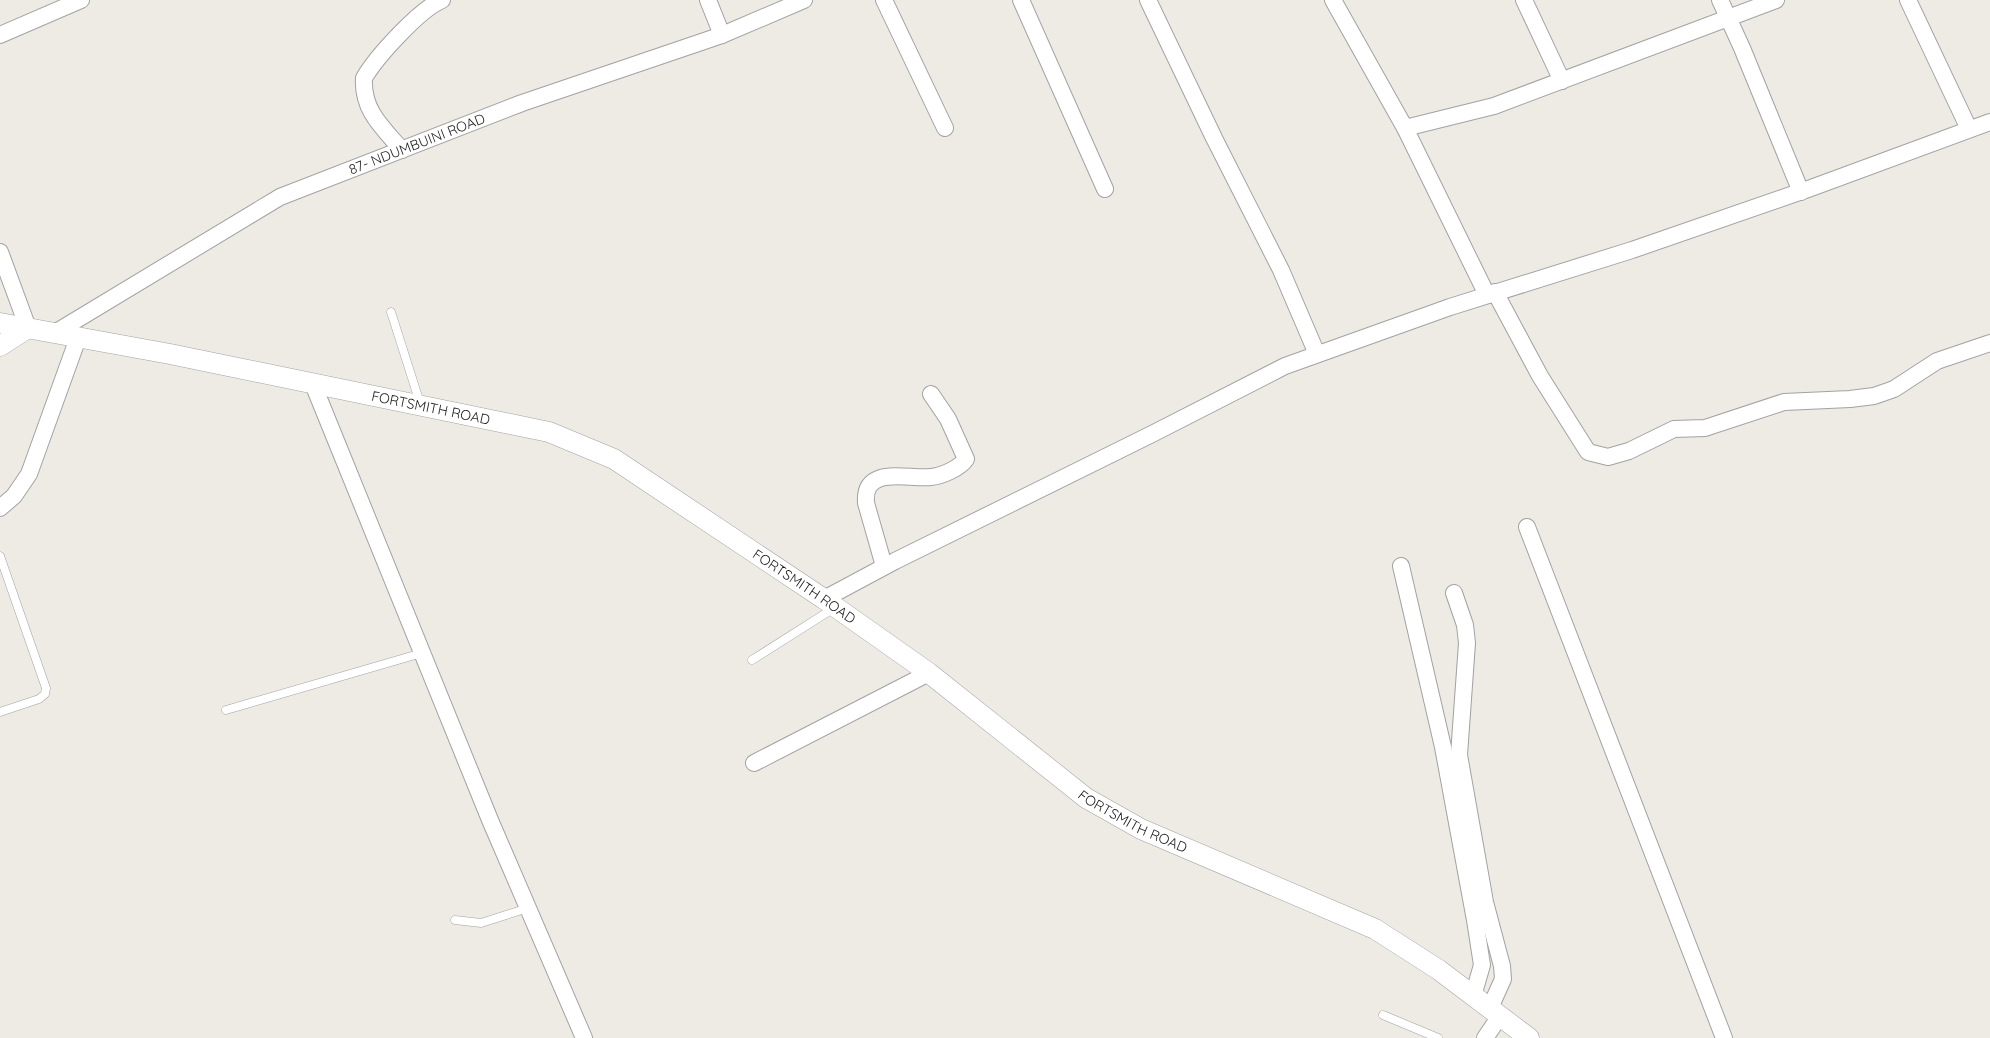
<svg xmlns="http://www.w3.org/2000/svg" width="1990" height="1038" font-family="Quicksand,sans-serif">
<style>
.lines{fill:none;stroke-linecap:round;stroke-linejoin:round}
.service-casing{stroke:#a2a2a2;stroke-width:9}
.minor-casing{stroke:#a2a2a2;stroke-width:18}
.tertiary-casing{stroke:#a2a2a2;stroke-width:21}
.service{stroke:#fff;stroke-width:8}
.minor{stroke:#fff;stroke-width:16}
.tertiary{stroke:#fff;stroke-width:20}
.labels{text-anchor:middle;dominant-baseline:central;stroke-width:5;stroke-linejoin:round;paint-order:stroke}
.street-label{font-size:14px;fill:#1e1e1e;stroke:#fff}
</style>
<rect width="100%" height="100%" fill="#eeebe5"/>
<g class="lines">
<defs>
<path id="service" d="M391,312L420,403
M0,556L46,688L45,694L39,699L0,712
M752,660L834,608
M226,710L422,653
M455,920L481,923L528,908
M1383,1015L1438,1038"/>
<g id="minor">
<path d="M708,0L722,35"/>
<path d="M884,0L945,128"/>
<path d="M1021,0L1105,189"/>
<path d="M1148,0L1214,138L1281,270L1317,354"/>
<path d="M1333,0L1405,128L1487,295"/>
<path d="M1524,0L1562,81"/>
<path d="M1720,0L1742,48L1801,192"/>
<path d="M1908,0L1969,129"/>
<path d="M0,35L81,0"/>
<path d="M1405,128L1494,106L1776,0"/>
<path d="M402,150C382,127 362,110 364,78C377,56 420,9 442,0"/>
<path d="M0,252L28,328"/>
<path d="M1495,292L1540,376L1588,452L1608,457L1629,451L1674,429L1705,428L1784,402L1850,399L1874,396L1894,389L1937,361L1990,343"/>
<path id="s1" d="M53,334L280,197L522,103L722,35L804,0"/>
<path d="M313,384L490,820L584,1038"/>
<path d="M0,508L14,496L29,474L78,338"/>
<path d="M1527,527L1724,1038"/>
<path d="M884,566L866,503C863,464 909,480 931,477C942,476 960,468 966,459L948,419L931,394"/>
<path d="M1401,566L1443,747L1475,920L1482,965L1473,996"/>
<path d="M1454,593L1465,625L1467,643L1459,755L1485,902L1502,966L1503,979L1490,1008"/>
<path d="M824,599L895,561L1152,434L1285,366L1450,307L1632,250L1811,188L1990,122"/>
<path d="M754,763L929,673"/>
<path d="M1485,1038L1500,1016"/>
</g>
<g id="tertiary">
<path id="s2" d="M0,323L170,354L549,432L614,459L824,599L929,673L1086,798L1141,829L1375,929L1439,970L1529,1038"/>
<path d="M0,346L28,328"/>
</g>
</defs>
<use href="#service" class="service-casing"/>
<use href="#minor" class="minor-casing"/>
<use href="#tertiary" class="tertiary-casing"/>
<use href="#service" class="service"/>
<use href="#minor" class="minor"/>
<use href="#tertiary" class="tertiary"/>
</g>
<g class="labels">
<g class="street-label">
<text stroke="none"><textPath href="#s1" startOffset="412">87- NDUMBUINI ROAD</textPath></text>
<text stroke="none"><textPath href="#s2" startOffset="439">FORTSMITH ROAD</textPath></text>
<text stroke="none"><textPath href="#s2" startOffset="859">FORTSMITH ROAD</textPath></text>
<text stroke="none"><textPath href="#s2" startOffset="1264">FORTSMITH ROAD</textPath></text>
</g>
</g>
</svg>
